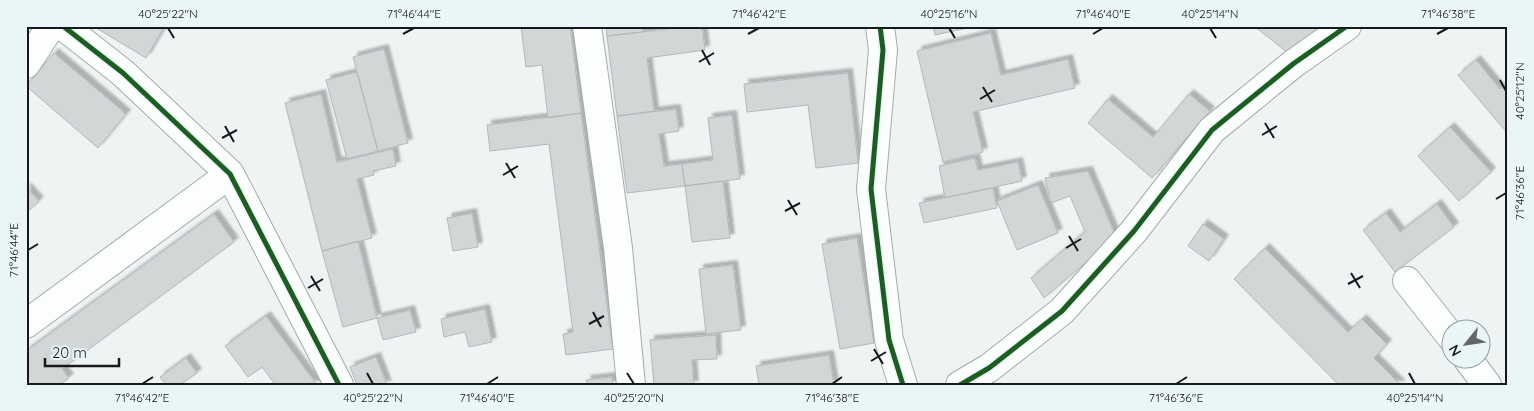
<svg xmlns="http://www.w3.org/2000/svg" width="1534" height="411" font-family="Quicksand,sans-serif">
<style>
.building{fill:#d2d6d7;stroke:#b4b8b9;filter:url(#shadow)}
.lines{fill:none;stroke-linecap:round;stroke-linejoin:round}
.minor-casing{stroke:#a6aaab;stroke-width:30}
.minor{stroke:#fcfdfd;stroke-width:28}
.cycleway-casing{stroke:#eaf5f8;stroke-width:8}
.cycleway{stroke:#1b5e20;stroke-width:5}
.ticks{fill:none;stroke:#161a1b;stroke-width:2}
.neatline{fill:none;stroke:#161a1b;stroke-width:2}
.ticks-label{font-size:12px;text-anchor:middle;fill:#161a1b}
</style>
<defs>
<filter id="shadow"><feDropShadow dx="4.5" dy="-4.5" stdDeviation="1" flood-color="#0004"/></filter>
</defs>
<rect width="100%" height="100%" fill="#eef3f4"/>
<path class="building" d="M93,26H163L164,27L146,58Z
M521,26H570L581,113L548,118L542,65L526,67Z
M606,26H643V32L607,36Z
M693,26H702L705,50L647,58L654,111L617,116L607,36Z
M933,26H977L935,35Z
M1254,26L1287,27L1324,26L1288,53Z
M991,33L1001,75L1068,59L1075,88L973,112L983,152L943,162L917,51Z
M384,49L408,143L378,151L353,57Z
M54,53L126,114L98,148L26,86Z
M1476,60L1500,89L1508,83V134L1458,75Z
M357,72L378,151L347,159L326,80Z
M848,73L858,163L816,168L808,105L747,112L744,84Z
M321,94L337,162L393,149L396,166L373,171L374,175L357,179L372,238L322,251L285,103Z
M1189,94L1210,111L1152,178L1088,123L1108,99L1153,137Z
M676,109L679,131L659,134L664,166L682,164L685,186L627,193L617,116Z
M581,113L613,349L566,355L563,334L573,332L549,144L490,151L487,125Z
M732,115L740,179L685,186L682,164L713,160L708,118Z
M1450,127L1491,172L1459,201L1418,156Z
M975,158L978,170L1018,162L1022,181L945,198L939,166Z
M1088,171L1116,237L1044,298L1031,278L1085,232L1070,196L1051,203L1045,178Z
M723,181L730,238L692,242L685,186Z
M1038,185L1058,233L1017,250L997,201Z
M26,187L39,201L26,213Z
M993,188L997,208L924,223L919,203Z
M1437,204L1454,227L1395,272L1363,230L1386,213L1400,232Z
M472,213L478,247L453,251L447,218Z
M214,214L234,242L62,369L69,378L59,385H26V351Z
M1203,224L1224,239L1209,261L1188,246Z
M857,238L874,343L840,349L822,244Z
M358,241L377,318L343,327L322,251Z
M1265,248L1348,332L1362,319L1387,344L1374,358L1401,385H1339L1234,279Z
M733,265L741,330L706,334L699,269Z
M485,309L492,342L469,347L465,332L444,337L441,319Z
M410,310L416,332L383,340L377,318Z
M266,316L317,385H271L274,383L262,367L248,377L225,346Z
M716,335L717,359L692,360L694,385H654L650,340Z
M829,355L834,385H759L756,366Z
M376,357L387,385H357L350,367Z
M186,358L197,373L180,385H166L160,377Z
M612,377L613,385H587L586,380Z"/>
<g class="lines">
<defs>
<path id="minor" d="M63,26L123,73L230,174L339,385
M587,26L618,248L631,385
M880,26L883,50L871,189L889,340L903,385
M26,64L51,26
M1407,281L1452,338
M26,324L230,174
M1467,358L1487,385
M960,385L989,368L1062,311L1134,231L1212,130L1293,64L1347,26"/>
</defs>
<use href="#minor" class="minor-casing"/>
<use href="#minor" class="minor"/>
<defs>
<path id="cycleway" d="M63,26L123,73L230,174L339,385
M880,26L883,50L871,189L889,340L903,385
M960,385L989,368L1062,311L1134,231L1212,130L1293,64L1347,26"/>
</defs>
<use href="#cycleway" class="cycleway-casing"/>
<use href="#cycleway" class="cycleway"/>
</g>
<path class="ticks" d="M168,28L174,38M949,28L955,38M1210,28L1216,38M403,34L414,28M748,34L759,28M1093,34L1103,28M1437,34L1448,28M702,50L710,65M699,62L714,53M1500,80L1506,91M983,87L992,102M980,99L995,90M1265,123L1274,138M225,126L234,142M1262,135L1277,126M222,138L237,130M506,163L515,178M503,175L518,166M1496,199L1506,193M788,200L797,215M785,211L800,203M1069,236L1078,251M1066,248L1081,239M28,250L38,244M1351,273L1360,288M311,276L320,291M1348,284L1363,276M308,288L323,279M593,312L601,327M589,324L604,316M874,349L883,364M871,361L886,352M367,373L373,384M627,373L634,384M1409,373L1415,384M142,384L153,377M487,384L498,377M832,384L842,377M1176,384L1187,377"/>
<rect width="1534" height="411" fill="none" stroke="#eaf5f8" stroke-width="55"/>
<g transform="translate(1466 344) rotate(240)"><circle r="24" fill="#eaf5f8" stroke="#959da0"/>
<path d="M0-4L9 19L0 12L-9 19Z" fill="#626667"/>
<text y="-8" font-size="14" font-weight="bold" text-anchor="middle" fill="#161a1b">N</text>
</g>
<path d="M45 358v8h74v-8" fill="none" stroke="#161a1b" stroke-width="2.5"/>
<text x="52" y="358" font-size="15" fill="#161a1b" stroke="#eaf5f8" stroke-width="4" paint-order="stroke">20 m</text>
<rect x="28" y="28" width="1478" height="356" class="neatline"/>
<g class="ticks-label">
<text x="168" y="18">40°25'22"N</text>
<text x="414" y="18">71°46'44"E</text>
<text x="759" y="18">71°46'42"E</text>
<text x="949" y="18">40°25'16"N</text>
<text x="1103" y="18">71°46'40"E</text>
<text x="1210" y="18">40°25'14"N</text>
<text x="1448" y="18">71°46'38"E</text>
<text transform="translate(1520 91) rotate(-90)" y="4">40°25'12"N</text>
<text transform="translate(1520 193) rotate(-90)" y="4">71°46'36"E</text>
<text transform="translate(14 250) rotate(-90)" y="4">71°46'44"E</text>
<text x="142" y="402">71°46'42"E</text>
<text x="373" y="402">40°25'22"N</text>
<text x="487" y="402">71°46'40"E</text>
<text x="634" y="402">40°25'20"N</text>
<text x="832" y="402">71°46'38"E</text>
<text x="1176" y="402">71°46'36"E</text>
<text x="1415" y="402">40°25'14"N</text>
</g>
</svg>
